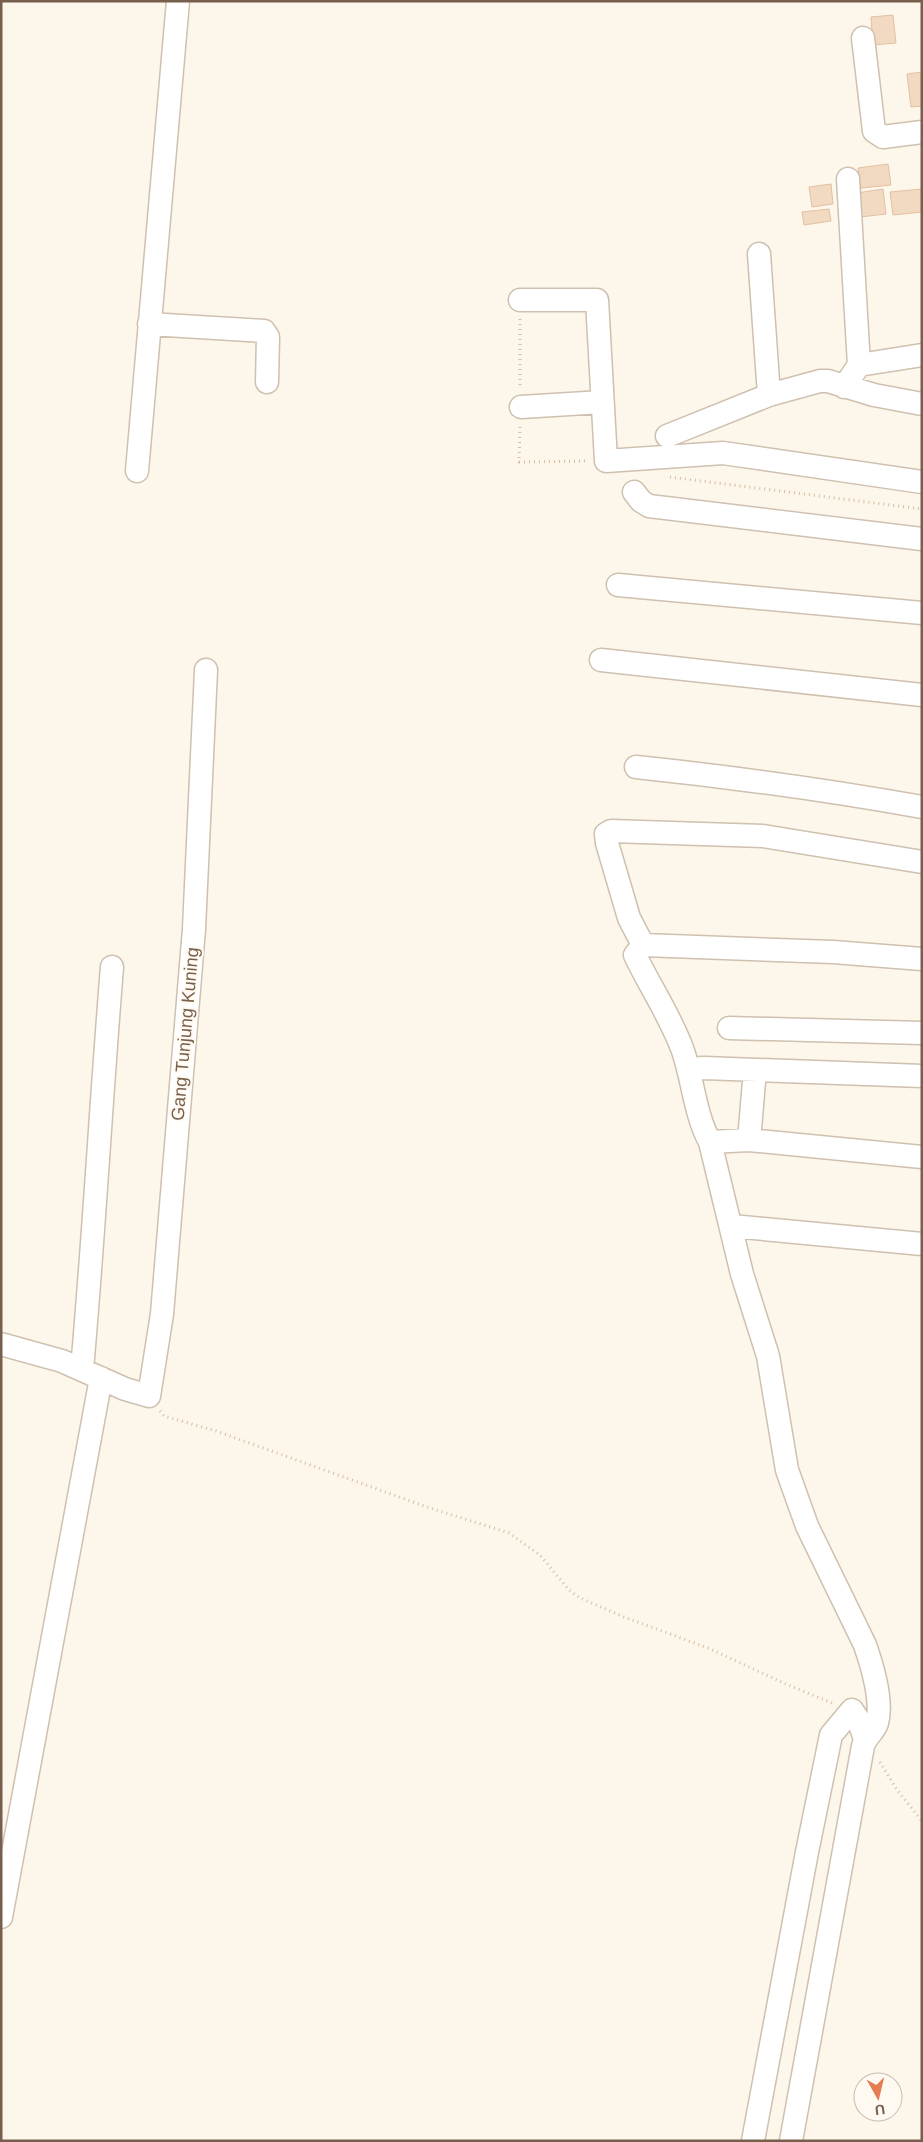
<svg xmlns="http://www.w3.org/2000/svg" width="923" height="2142" font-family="Arial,sans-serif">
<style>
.building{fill:#f2d9c2;stroke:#e4c0a2}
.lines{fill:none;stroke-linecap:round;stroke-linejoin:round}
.minor-casing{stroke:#cfc0af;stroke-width:25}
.path{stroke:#d7bca4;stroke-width:3;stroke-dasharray:1 4;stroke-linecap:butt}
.minor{stroke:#fff;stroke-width:22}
.labels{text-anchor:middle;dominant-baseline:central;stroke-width:4;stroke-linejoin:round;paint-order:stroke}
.street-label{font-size:18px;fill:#785f4d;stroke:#fffaf1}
</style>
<rect width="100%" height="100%" fill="#fcf7ea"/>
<path class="building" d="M893,15L896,43L873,45L871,17Z
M922,72V106L911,107L907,74Z
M888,164L891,185L861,188L858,168Z
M831,184L833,204L812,207L809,187Z
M883,189L886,214L860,217L857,193Z
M922,189V212L893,215L890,192Z
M829,209L831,221L804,225L802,212Z"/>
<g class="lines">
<defs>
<path id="minor" d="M863,38L874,131L883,137L922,132
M759,254L769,395
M520,300H597L606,461L723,453L922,482
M149,324L264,331L268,337L267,382
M859,365L922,355
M844,387L859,365L848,179
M521,407L602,402
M667,436L769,395L820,381H828L874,395L922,404
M137,471L178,1
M634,492L641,501L649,506L922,539
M618,585L922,613
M601,660L922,695
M636,767C732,777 827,790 922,807
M643,945L629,918L607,843L606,834L611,831L763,836L922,862
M729,1028L922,1033
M688,1069L704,1068L922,1076
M749,1140L755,1070
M710,1142L749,1140L922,1157
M732,1226L922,1244
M1,1344L62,1361L125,1389L149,1396L162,1314L194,929L206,670
M82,1369C94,1235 101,1101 112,967
M1,1917L101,1378
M753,2141L807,1852L831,1735L852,1710L858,1719L865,1739
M791,2141L863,1746C866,1736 874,1732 877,1723C883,1702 872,1665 865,1645L807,1526L787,1470L768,1356L742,1274L710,1142C695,1115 693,1080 683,1051C671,1017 650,987 635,955L643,945L833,952L922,959"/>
</defs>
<use href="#minor" class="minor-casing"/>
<path class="path" d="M520,319V388
M520,427L519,462L588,461
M670,477L922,509
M160,1411L164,1416L216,1431L427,1507L509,1533L540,1555L569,1590L580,1598L624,1617L708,1648L788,1685L832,1703
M880,1762L897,1790L922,1821"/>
<use href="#minor" class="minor"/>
</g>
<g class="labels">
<g class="street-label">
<text transform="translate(185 1034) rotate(-85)">Gang Tunjung Kuning</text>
</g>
</g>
<rect width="923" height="2142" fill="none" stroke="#785f4d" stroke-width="5"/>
<g transform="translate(878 2097) rotate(172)"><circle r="24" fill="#fffaf1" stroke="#c9bcaf"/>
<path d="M0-4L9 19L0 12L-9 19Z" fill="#e47d52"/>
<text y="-8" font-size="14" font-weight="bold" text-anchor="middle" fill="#785f4d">U</text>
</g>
</svg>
